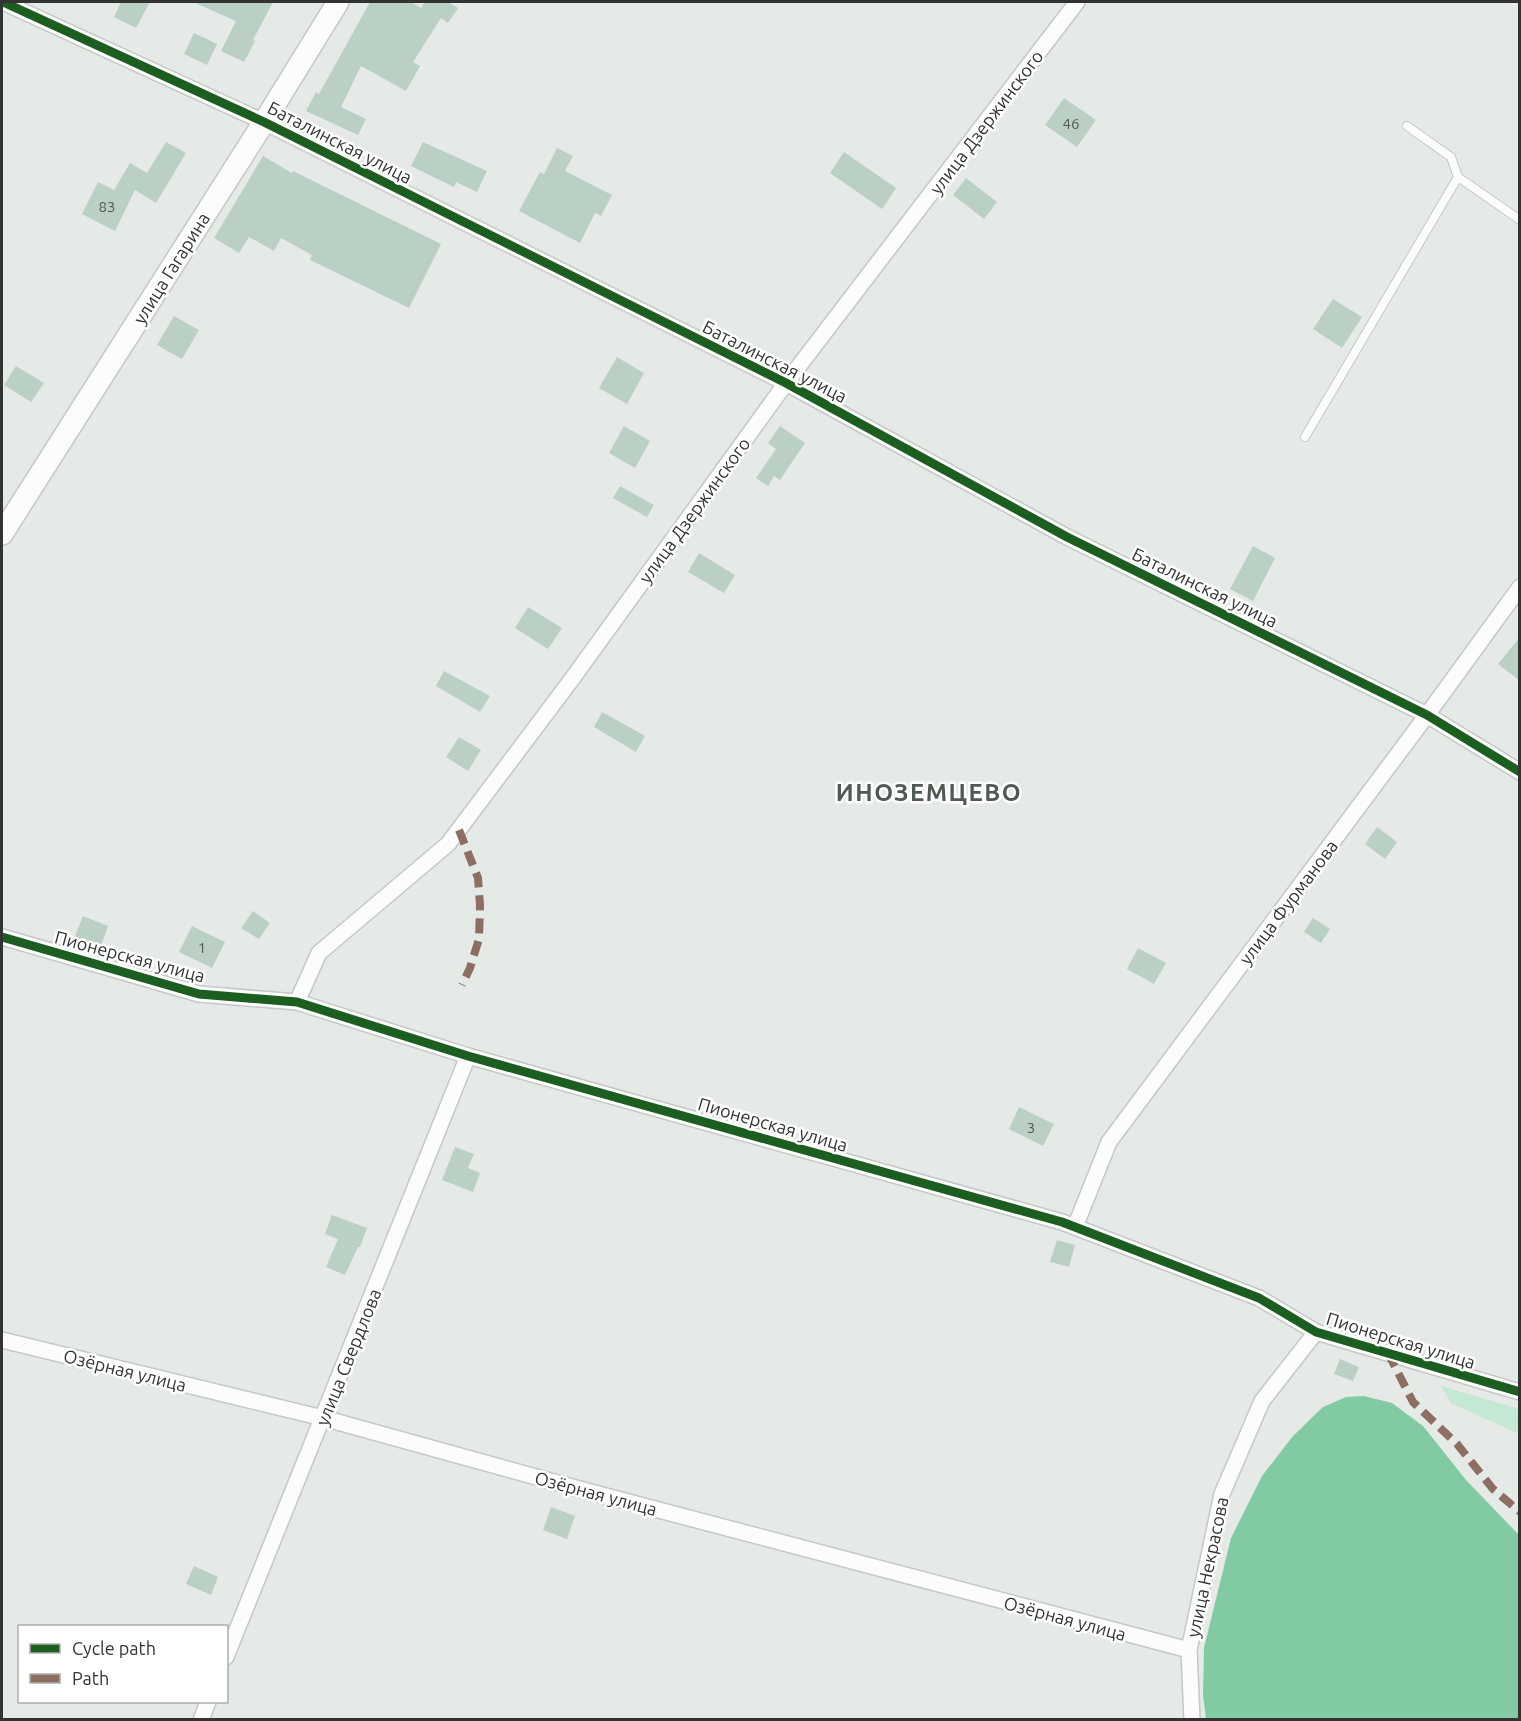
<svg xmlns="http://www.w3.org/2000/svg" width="1521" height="1721" font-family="Ubuntu,sans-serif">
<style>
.green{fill:#c5e8d2}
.water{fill:#82cba2}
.building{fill:#bbd0c4}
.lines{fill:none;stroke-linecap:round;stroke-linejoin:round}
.lane-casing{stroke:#c4c8c6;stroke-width:10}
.street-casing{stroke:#c4c8c6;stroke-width:18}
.secondary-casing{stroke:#c4c8c6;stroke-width:24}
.lane{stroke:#fbfcfb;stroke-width:8}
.street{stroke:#fbfcfb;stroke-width:15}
.secondary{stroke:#fbfcfb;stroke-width:21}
.quiet{stroke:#8d6e63;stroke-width:8;stroke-dasharray:15 8;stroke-linecap:butt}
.cycleway-casing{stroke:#fff;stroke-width:13}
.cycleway{stroke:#1b5e20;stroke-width:9}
.labels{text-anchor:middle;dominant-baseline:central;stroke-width:5;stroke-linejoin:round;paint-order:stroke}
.number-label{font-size:15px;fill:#545b56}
.street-label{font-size:18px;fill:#313432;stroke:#fff}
.district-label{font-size:24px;font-weight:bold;letter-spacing:1.5px;fill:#515953;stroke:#fff}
</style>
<rect width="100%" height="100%" fill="#e5eae7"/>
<path class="green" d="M1441,1386L1519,1409V1434L1451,1403Z"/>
<path class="water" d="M1364,1396L1392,1403L1423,1426L1466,1480L1519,1535V1719H1206L1203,1695L1204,1648L1231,1538L1262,1476L1293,1436L1323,1407L1346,1397Z"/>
<path class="building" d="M121,2H150L136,28L114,17Z
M193,2H273L253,40L255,41L244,62L221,51L236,21Z
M370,2H411L421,8L425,2H448L458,8L448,23L441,18L413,62L420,66L406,91L361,66L341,107L366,119L358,135L306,111L316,92L319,94Z
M194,33L217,44L207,65L184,54Z
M1064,98L1096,120L1077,147L1045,125Z
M166,142L186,153L156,203L135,190L115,231L82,214L98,182L114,190L130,163L147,173Z
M423,142L487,171L477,192L456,182L454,187L411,166Z
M557,148L573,156L565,171L612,195L601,216L595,213L580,243L519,211L540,172L544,174Z
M844,152L896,188L882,209L830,173Z
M263,156L292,173L293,171L441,244L409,308L310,260L312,255L281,238L274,251L249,237L239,253L214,238Z
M966,178L997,202L984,219L953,195Z
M1333,299L1362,317L1342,348L1313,329Z
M174,316L199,330L182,359L157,345Z
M617,357L644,373L627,404L599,388Z
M16,366L44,383L31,402L4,385Z
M624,426L650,441L635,468L609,453Z
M780,426L805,443L780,480L774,476L768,486L756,478L776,449L768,443Z
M620,486L654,505L647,517L613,498Z
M1253,546L1275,558L1253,601L1230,589Z
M699,553L735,575L724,593L688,572Z
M528,607L562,628L548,649L515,628Z
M1520,637V681L1498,664Z
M444,671L490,696L480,712L436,686Z
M602,712L645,736L636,752L594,727Z
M459,737L481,750L468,771L446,757Z
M1377,827L1397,842L1385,859L1365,844Z
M253,911L270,923L259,939L241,928Z
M83,916L108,926L99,951L73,941Z
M1313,918L1330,929L1321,943L1304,932Z
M192,926L225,942L212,968L179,952Z
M1138,948L1166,963L1154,984L1127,969Z
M1019,1107L1054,1124L1043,1146L1009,1129Z
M455,1147L474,1154L468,1168L480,1173L473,1192L442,1180Z
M332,1215L367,1228L360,1247H358L345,1275L326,1267L338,1239L325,1234Z
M1057,1240L1075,1245L1069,1267L1050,1262Z
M1340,1359L1359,1367L1353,1381L1334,1374Z
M551,1507L575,1516L567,1539L543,1530Z
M194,1566L218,1577L211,1595L186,1584Z"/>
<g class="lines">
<defs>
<path id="lane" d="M1407,126L1451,157L1458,177
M1305,437L1458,177L1520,220"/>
<path id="street" d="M3,2L264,122L786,383L1067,537L1427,715L1520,772
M2,937L199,994L297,1002L468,1056L1062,1222L1259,1298L1316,1332L1520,1392
M297,1002L319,953L448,844L572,679L786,383L1077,2
M1075,1227L1109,1142L1427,715L1520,587
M2,1340L323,1418L583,1490L1189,1650
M226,1657L468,1056
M201,1720L208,1702
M1192,1720L1189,1650L1222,1494L1262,1401L1316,1332"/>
<path id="secondary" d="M2,534L264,122L338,2"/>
</defs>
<use href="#lane" class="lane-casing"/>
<use href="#street" class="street-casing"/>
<use href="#secondary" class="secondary-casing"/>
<use href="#lane" class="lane"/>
<use href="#street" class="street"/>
<use href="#secondary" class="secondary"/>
<path class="quiet" d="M459,830L478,878L480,905L479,939L470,968L462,985
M1388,1353L1413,1402L1457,1444L1493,1489L1520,1512"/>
<defs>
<path id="cycleway" d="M3,2L264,122L786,383L1067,537L1427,715L1520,772
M2,937L199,994L297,1002L468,1056L1062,1222L1259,1298L1316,1332L1520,1392"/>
</defs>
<use href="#cycleway" class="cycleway-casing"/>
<use href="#cycleway" class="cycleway"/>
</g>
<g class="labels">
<g class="number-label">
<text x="1071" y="123">46</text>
<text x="107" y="206">83</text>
<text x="202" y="947">1</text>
<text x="1031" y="1127">3</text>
</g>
<g class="street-label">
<text transform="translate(986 122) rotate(-53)">улица Дзержинского</text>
<text transform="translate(340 142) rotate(27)">Баталинская улица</text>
<text transform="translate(171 268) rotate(-58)">улица Гагарина</text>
<text transform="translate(775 361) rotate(27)">Баталинская улица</text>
<text transform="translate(694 510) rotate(-54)">улица Дзержинского</text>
<text transform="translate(1205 587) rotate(26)">Баталинская улица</text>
<text transform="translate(1288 902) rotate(-53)">улица Фурманова</text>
<text transform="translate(130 956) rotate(15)">Пионерская улица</text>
<text transform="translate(773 1124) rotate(16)">Пионерская улица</text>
<text transform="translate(1401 1340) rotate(17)">Пионерская улица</text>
<text transform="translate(348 1357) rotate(-68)">улица Свердлова</text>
<text transform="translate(125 1370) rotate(14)">Озёрная улица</text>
<text transform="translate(596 1493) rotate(15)">Озёрная улица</text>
<text transform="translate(1207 1567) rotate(-78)">улица Некрасова</text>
<text transform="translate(1065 1618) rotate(15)">Озёрная улица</text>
</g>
<g class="district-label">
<text x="929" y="792">ИНОЗЕМЦЕВО</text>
</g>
</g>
<rect width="1521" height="1721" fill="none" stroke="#313432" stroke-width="6"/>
<rect x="18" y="1625" width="210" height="78" fill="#ffffff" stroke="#adaead" stroke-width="1.5"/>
<rect x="30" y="1644" width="30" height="9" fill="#1b5e20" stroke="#adaead" stroke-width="1.5"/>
<text x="72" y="1655" font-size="18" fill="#313432">Cycle path</text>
<rect x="30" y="1674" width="30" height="9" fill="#8d6e63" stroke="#adaead" stroke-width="1.5"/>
<text x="72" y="1685" font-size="18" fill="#313432">Path</text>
</svg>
